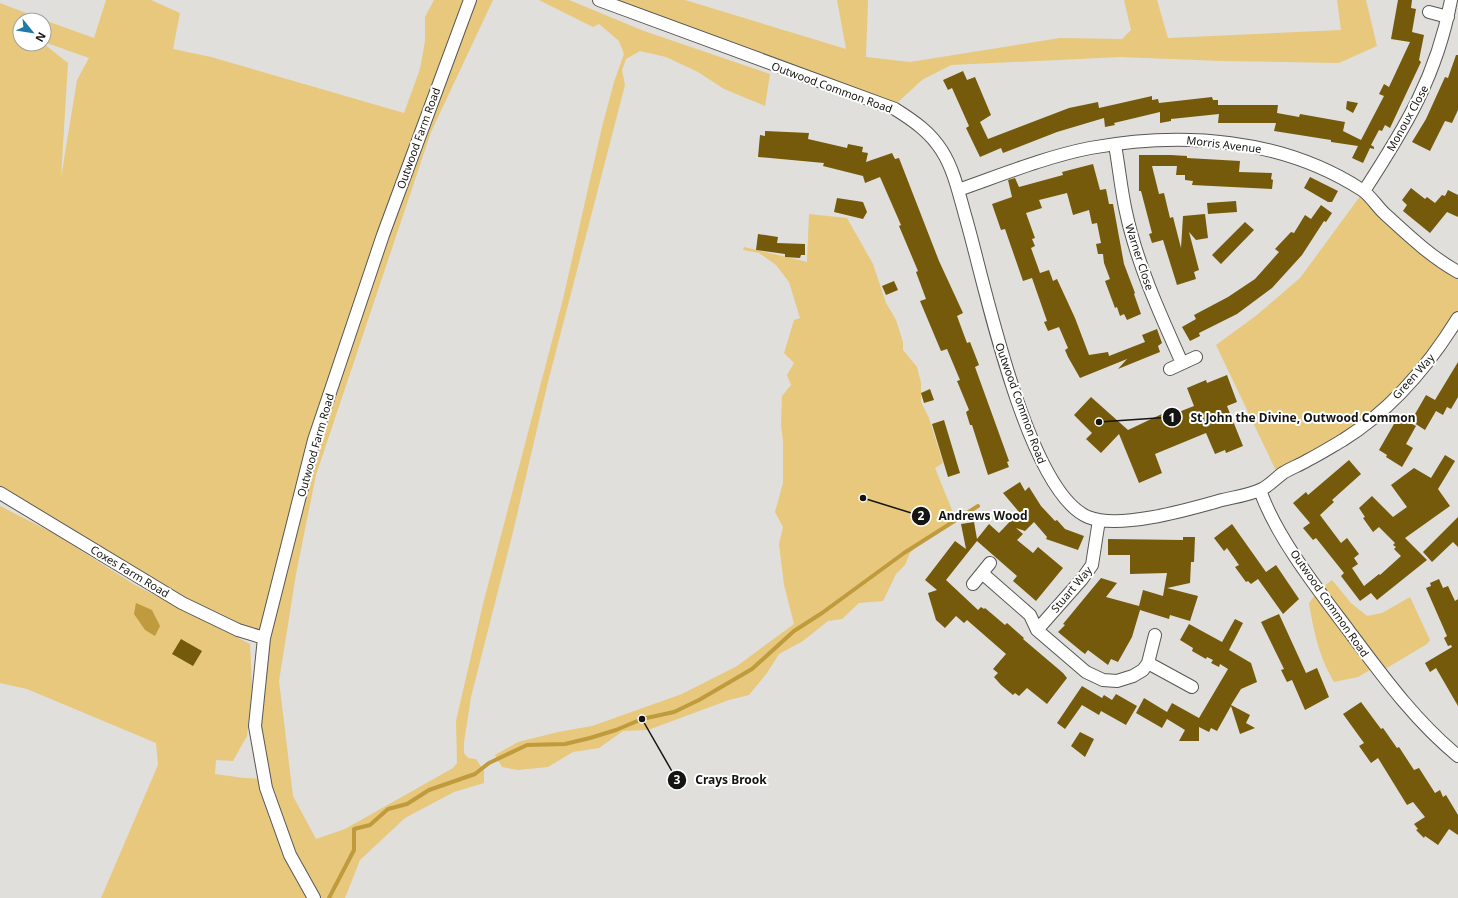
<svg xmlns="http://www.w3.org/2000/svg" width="1458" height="898" font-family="'Noto Sans',sans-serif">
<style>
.green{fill:#e7c87d}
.water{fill:#bf9b3d}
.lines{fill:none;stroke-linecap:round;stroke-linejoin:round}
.stream{stroke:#bf9b3d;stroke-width:4}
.building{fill:#745a0a}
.minor-casing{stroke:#585754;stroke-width:14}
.minor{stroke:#fff;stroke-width:12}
.labels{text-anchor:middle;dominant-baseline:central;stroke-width:4;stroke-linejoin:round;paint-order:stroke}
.street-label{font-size:11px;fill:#151513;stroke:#fff}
.leader{fill:none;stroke:#151513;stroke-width:1.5}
.callout-dot{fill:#151513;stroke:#fff;stroke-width:1.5}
.mark-label{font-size:12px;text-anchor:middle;font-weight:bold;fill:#fff}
.callout-label{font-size:12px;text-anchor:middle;font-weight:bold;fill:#151513;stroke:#fff;stroke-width:4;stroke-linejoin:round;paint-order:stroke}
</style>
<rect width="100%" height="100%" fill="#e0dfdb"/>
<path class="green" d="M106,0H151L180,13L173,49L211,57L404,113L420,69L425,41V17L434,0H493L431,132L316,475L296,574L279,681L293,796L316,839L345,829L453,768L457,763L456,721L483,604L563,299L602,127L614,82L624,54L619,41L599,24L593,27L539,0H569L644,31L770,74L765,106L724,89L698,72L666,57L640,51L626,59L622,70L625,85L547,386L513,532L471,697L464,742V753L468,758L476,759L484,771V783L454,792L405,818L360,860L345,898H315L285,839L259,737L264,638L238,630L0,493V3L44,20H20V44H44L68,63L61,178L77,80L89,58L44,42V20L94,38Z
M605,0H685L846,49L837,0H868L866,57L910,62L1060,38L1122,39L1131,30L1124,0H1157L1168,38L1341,30L1337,0H1366L1377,46L1339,63L1222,61L1121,57L951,65L922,80L897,103Z
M1364,191L1458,272V318L1383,408L1279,477L1216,345L1257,315L1300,278Z
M809,214L847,218L873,264L886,303L896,320L903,342V350L917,367L921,383V402L929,418L943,463L935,468L956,520L921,542L910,553L905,565L896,574L883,601L859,603L842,619L828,621L803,641L779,654L767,673L749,695L729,700L648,730L623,731L599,748L573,752L548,767L518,770L502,767L495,755L518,742L558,732L592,726L682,694L737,666L794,624L784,585L779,544L783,527L775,512L783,483V442L781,424L782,396L791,385L787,375L794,363L784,353L794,320L800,318L789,282L776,265L759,253L743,250L744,247L807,262Z
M0,506L55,534L135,585L250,644L252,687L247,736L233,761L216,760L215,774L244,778L264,779L280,844L307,898H101L158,765L156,743L27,689L0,683Z
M1332,580L1351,603L1367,616L1382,613L1410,597L1430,640L1427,644L1380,672L1375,667L1358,677L1334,682C1319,656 1314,633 1309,603L1319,590Z"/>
<path class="water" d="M136,603L152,610L160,626L155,636L145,630L134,614Z"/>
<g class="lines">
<path class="stream" d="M329,898L354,850V829L370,825L388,809L407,804L429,790L475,774L489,763L527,745L565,744L590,738L616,730L642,719L674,712L699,700L752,669L794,631L822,613L904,553L978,506"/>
</g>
<path class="building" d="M1398,0H1412L1411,8L1416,9L1412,32L1424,35L1419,60L1421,62L1390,128L1385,125L1382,131L1379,130L1371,145L1374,147V149L1370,148L1363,163L1352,158L1358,146L1331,142V140L1274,131L1276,123H1218L1219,114L1171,119V121L1160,123V112L1114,123L1115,125L1105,127L1104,118L1057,132L1003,153L1001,148L980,157L966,128L969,126L952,88L948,90L943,80L963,71L967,80L975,77L991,115L980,122L988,139L1069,108L1098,102L1099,108L1152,96V100L1158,99L1159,103L1212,97L1213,100H1218V105H1278L1277,113L1299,117L1300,114L1345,122L1343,131L1361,140L1384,96L1379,94L1384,84L1389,87L1410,42L1391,39Z
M1456,55H1458V110L1452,123L1445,121L1430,151L1412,142L1426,119L1445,77L1448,78Z
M1347,101L1358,103L1353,113L1346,109Z
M765,131L809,133L808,139L847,148L848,144L863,147L862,152L868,153L866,162L892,153L895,159L899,158L939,261L963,313L957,316L967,343L970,342L979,365L975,367L1009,461L1007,462L1009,467L988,475L972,425H970L966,412L969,410L957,381L960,380L947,349L941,351L920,301L926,299L916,272L918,271L899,226L901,225L880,177L865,183L863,176L823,166L824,163L758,157L760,135L765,136Z
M1139,155H1171L1187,156V158L1240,161L1239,172L1272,173L1271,179L1273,180L1272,189L1192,185L1193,181L1185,180V175H1176L1177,166H1152L1159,194L1164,193L1170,218L1173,217L1181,248L1183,216L1205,214L1208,238L1196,240L1189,232L1199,270L1194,272L1196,279L1177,285L1163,240L1152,243L1149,234L1152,233L1141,191H1139Z
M1093,164L1100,190L1106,189L1109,204H1113L1124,264L1135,293L1134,294L1141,314L1127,320L1124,314L1120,316L1117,307L1115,308L1105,281L1110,279L1104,263L1103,254H1098L1096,244L1101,243L1097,223L1092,224L1089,210L1073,215L1067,193L1039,200L1042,208L1026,213L1035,238L1032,239L1035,246L1031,248L1040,273L1049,270L1053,281L1057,279L1075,318L1089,355L1108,352L1109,356L1145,342L1142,335L1157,329L1162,343L1158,346L1160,352L1145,358L1118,369L1127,359L1080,378L1068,357L1065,350L1068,348L1059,327L1048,331L1044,322L1047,321L1032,278L1023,281L1005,229L1001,230L992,204L1012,197L1008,180L1015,178L1019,187L1063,175L1062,172Z
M1310,177L1338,191L1332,202H1328L1304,188Z
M1411,188L1425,199L1427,197L1435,203L1442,195L1445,196L1448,190L1458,195V217L1447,212L1430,233L1403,211L1407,205L1402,200Z
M837,198L863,202L867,212L863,219L834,212Z
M1236,201L1237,212L1208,214L1207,203Z
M1321,205L1332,213L1326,222L1324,221L1302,255L1272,288L1237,314L1199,333L1200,336L1190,341L1182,327L1196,319L1194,315L1228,297L1255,279L1279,252L1275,249L1291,232L1294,233L1305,215L1311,219Z
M1245,222L1254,230L1221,264L1212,255Z
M758,234L778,237L777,243L805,244V255H801L800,258L785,257V254L756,250Z
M894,281L898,290L886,295L882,286Z
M1458,362V397L1451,409L1447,407L1443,415L1436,411L1425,430L1411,421L1426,395L1435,400Z
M1227,375L1237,402L1227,406L1243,446L1226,453L1225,450L1215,454L1206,433L1155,454L1162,473L1139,483L1119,434L1101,453L1086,439L1092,433L1074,415L1091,397L1128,430L1164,413L1166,417L1194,406L1187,388L1206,380L1207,383Z
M930,389L934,400L924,403L921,393Z
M1398,417L1416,426L1406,444L1413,448L1402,467L1386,457L1387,455L1379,450Z
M944,420L960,473L948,477L932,424Z
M1445,455L1455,461L1438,489L1450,506L1405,538L1427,560L1377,600L1371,593L1360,601L1341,576L1344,573L1316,538L1313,540L1303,528L1310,523L1293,503L1306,492L1308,495L1349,460L1361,474L1332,500L1334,502L1320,515L1341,543L1347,538L1359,554L1354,558L1358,564L1352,568L1364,586L1379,574L1380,575L1401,556L1394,549L1396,547L1393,545L1395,543L1379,527L1373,532L1363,518L1365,517L1359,508L1372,496L1393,517L1407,507L1391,485L1414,468L1431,478Z
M1020,482L1025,491L1029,487L1041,506L1055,521L1057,520L1065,529L1084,536L1078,550L1046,539L1047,537L1034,522L1025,531L1016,528L1023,534L1017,540L1033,553L1038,547L1063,568L1036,601L1013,581L1017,576L977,541L946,580L978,610L981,607L984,609L985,608L1005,625L1007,623L1024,638L1023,639L1063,673L1067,678L1047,704L1027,688L1019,696L1015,693L1013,695L1001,685L994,677L998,673L993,669L1006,654L967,620L964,623L956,616L945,628L936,620L928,593L937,590L925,580L955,541L966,549L961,524L974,522L977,539L989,524L999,533L1019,512L1003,493Z
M1458,517V547L1453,542L1432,562L1423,552Z
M1232,524L1266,572L1276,565L1299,599L1283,614L1258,579L1251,584L1248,581L1246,582L1235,567L1239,565L1227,548L1224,551L1214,538Z
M1183,537H1195L1194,562H1191L1190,583L1167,588L1198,596L1190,621L1170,615L1169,619L1140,610L1132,637L1118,662L1111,659L1108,665L1088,650L1085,654L1081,651L1058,632L1065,625L1063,624L1101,578L1117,583L1106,597L1139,606L1143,590L1163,596L1167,573L1130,574V555H1108V539L1183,540Z
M1439,579L1443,588L1448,586L1455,601L1458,599V706L1436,668L1430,672L1425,663L1452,647L1451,645L1448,646L1444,638L1447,636L1426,588L1431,586L1430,583Z
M1279,614L1306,673L1317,668L1329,697L1305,710L1292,680L1287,682L1281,670L1284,669L1261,622Z
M1235,619L1243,623L1229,650L1251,663L1257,682L1241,689L1231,705L1250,715L1246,723L1255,728L1240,734L1231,706L1217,731L1211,728L1209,732L1199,727V741H1179L1185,730L1167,719L1162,728L1136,713L1144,698L1167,712L1172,703L1199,718L1228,669L1220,664L1219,667L1211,663L1213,660L1207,657L1206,659L1192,651L1193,648L1180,640L1189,624L1222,642Z
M181,639L202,651L193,666L172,654Z
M1082,686L1102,698L1104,695L1112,700L1116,694L1137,706L1126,725L1101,711L1099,715L1082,705L1065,729L1057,723Z
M1361,702L1381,729L1383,728L1397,748L1399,747L1414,770L1419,768L1435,793L1440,790L1443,797L1446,795L1458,815V835L1449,829L1438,845L1425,836L1424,838L1416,830L1418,829L1414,824L1425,817L1413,802L1407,805L1378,758L1371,763L1359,746L1364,743L1343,714Z
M1080,732L1094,739L1085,757L1071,746Z"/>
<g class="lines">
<defs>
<path id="minor" d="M599,0L895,109C914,121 930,132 942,151C954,170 959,194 965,215C984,279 1026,491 1088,517C1120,530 1190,509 1222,500C1235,497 1250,495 1262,489C1270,485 1276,478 1283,473C1291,468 1300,465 1308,460C1320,454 1331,447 1343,440C1390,411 1429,365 1458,318
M1429,12L1448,17
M1115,145C1119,167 1121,190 1126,212C1137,264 1160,314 1182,363
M958,190C1001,175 1045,157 1090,148C1182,131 1282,138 1362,190C1371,196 1377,207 1385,214C1408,235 1431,257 1458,272
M1364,191C1405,128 1437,76 1451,0
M1170,369L1196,357
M1260,490C1276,537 1319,591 1349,631C1382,675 1415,721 1458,756
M0,493L182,603L238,630L264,638
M982,573L1030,615L1037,630L1086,672L1103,680L1117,681L1133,676L1143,670L1148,663L1155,635
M973,584L990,563
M1037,630L1082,579L1092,565L1099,520
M1148,663L1192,687
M314,898L290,855L266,788L255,726L264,638L314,440L383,235L470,0"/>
</defs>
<use href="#minor" class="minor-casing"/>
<use href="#minor" class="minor"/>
</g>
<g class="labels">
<g class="street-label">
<text transform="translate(832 87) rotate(20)">Outwood Common Road</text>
<text transform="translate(1407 118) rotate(-61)">Monoux Close</text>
<text transform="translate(418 138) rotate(-70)">Outwood Farm Road</text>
<text transform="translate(1224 144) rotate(7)">Morris Avenue</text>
<text transform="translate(1140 257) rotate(72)">Warner Close</text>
<text transform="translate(1413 376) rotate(-48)">Green Way</text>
<text transform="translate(1021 403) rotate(70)">Outwood Common Road</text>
<text transform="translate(315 445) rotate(-74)">Outwood Farm Road</text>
<text transform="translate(130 571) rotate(31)">Coxes Farm Road</text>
<text transform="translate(1071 589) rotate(-50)">Stuart Way</text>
<text transform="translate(1330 603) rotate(55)">Outwood Common Road</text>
</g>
</g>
<path class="leader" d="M1099 422L1172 417M863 498L921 516M642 719L677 780"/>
<g class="callout-dot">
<circle cx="1099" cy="422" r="4"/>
<circle cx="863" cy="498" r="4"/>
<circle cx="642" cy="719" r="4"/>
<circle cx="1172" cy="417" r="10"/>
<circle cx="921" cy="516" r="10"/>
<circle cx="677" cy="780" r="10"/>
</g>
<g class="mark-label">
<text x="1172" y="422">1</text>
<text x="921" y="520">2</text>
<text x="677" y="784">3</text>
</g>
<g class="callout-label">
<text x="1303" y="422">St John the Divine, Outwood Common</text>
<text x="983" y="520">Andrews Wood</text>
<text x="731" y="784">Crays Brook</text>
</g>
<g transform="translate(32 32) rotate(120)"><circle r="19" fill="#ffffff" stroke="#a1a1a1"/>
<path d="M0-3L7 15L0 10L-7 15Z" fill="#2179a8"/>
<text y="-6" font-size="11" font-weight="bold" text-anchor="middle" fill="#151513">N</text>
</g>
</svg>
